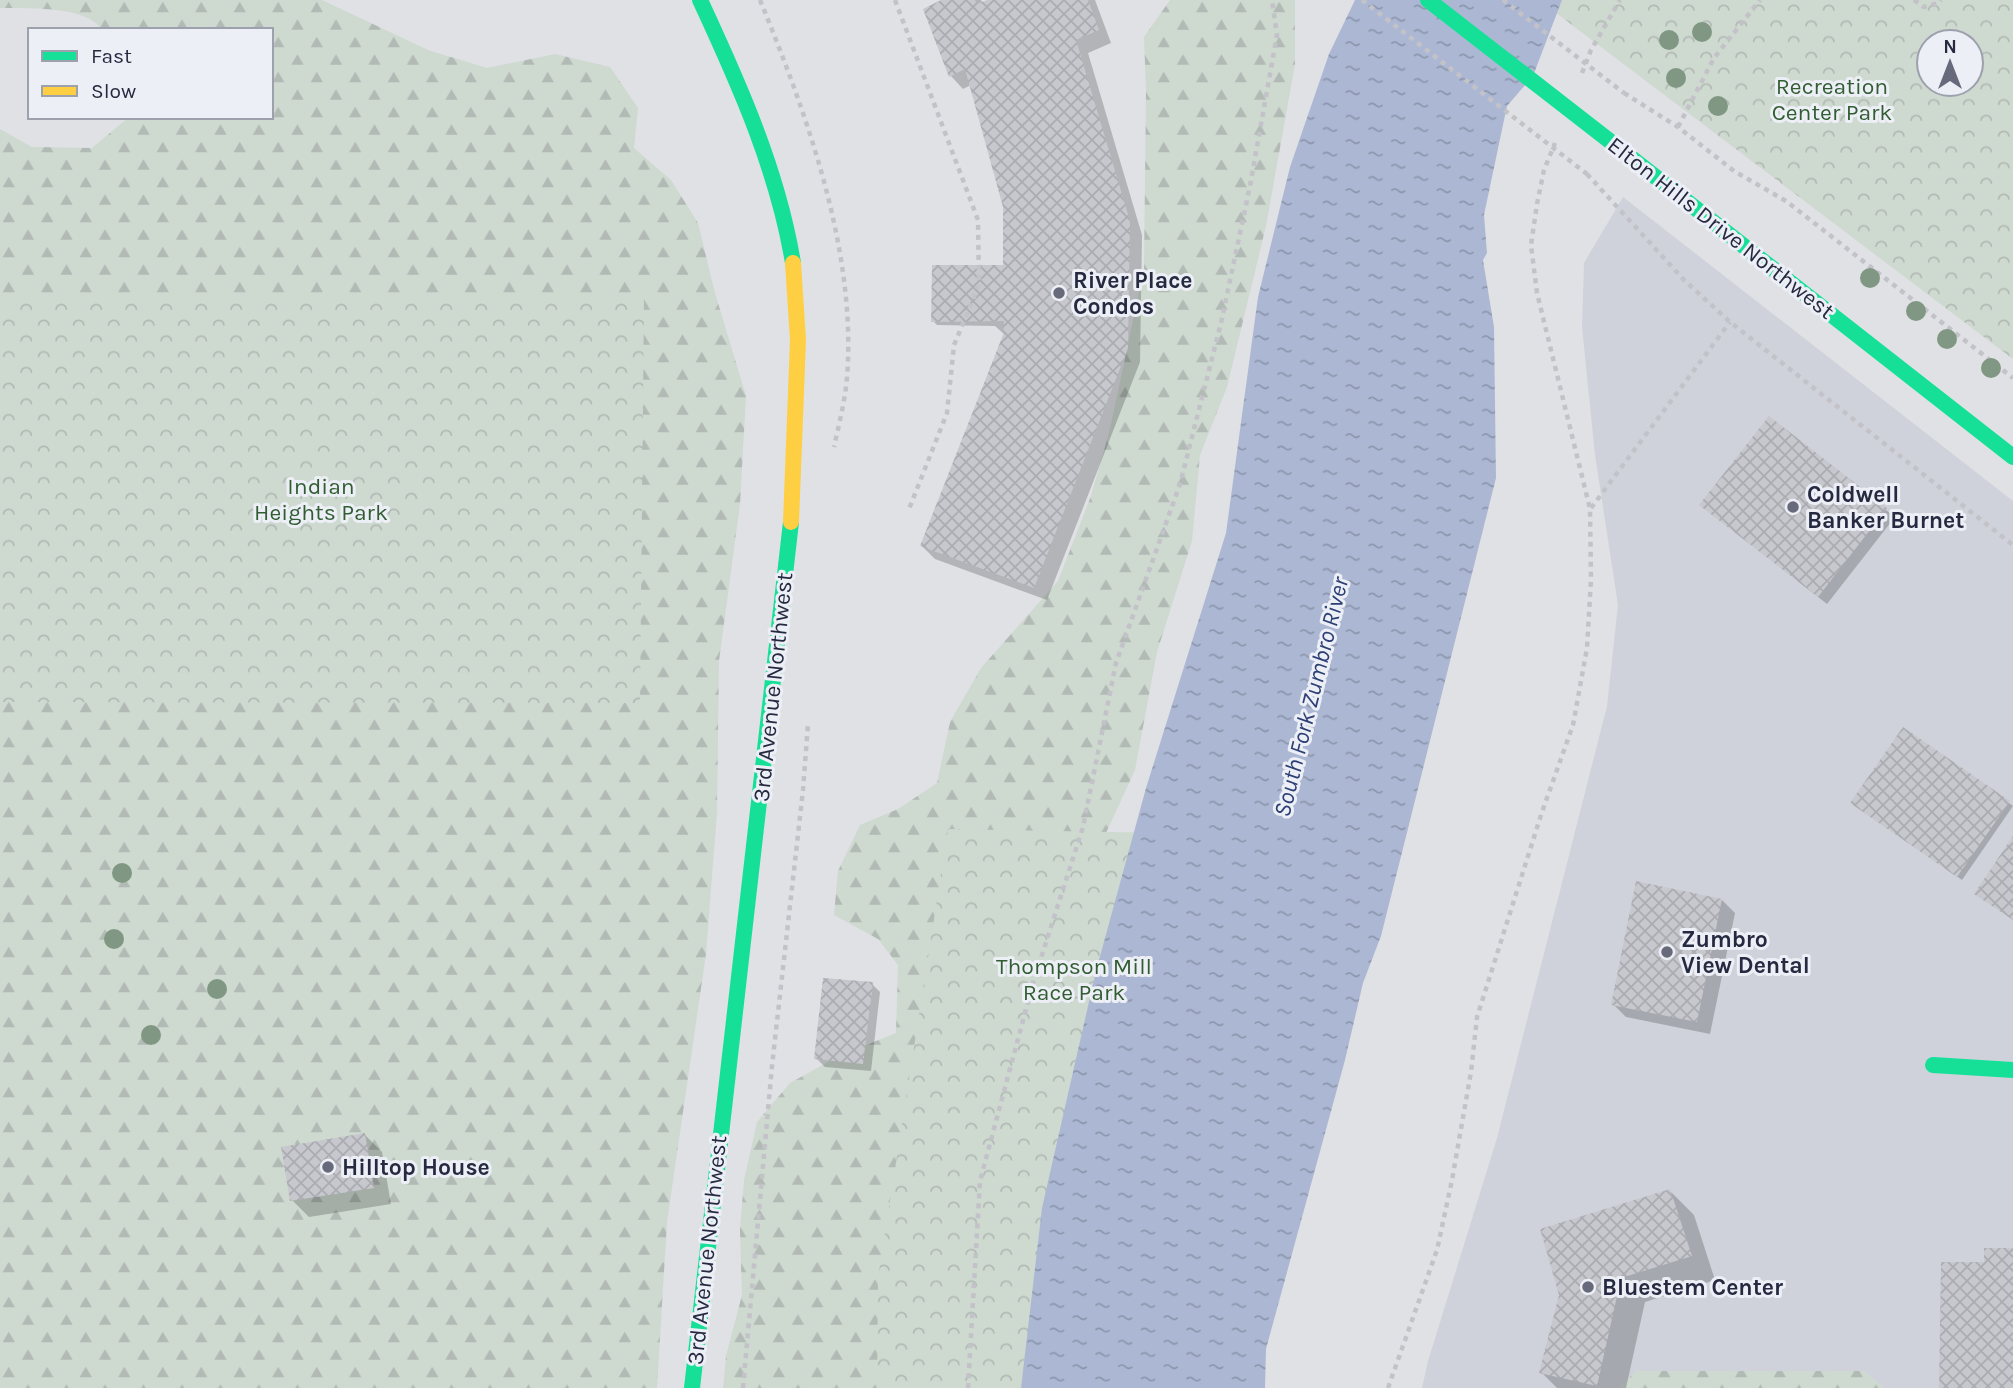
<svg xmlns="http://www.w3.org/2000/svg" width="2013" height="1388" font-family="Karla,sans-serif">
<style>
.built{fill:#d0d2db}
.forest{fill:url(#forest-firs)}
.park{fill:url(#park-crowns);fill-rule:evenodd}
.water{fill:url(#water-ripples)}
.shadow{fill:#0003}
.building{fill:url(#building-cross-hatch)}
.lines{fill:none;stroke-linecap:round;stroke-linejoin:round}
.path{stroke:#c2c2c8;stroke-width:4.5;stroke-dasharray:5 5;stroke-linecap:butt}
.fast{stroke:#16e098;stroke-width:16}
.slow{stroke:#ffcf43;stroke-width:16}
.path-bridge{stroke:#c2c2c8;stroke-width:4.5;stroke-dasharray:5 5;stroke-linecap:butt}
.fast-bridge{stroke:#16e098;stroke-width:16}
.tree{fill:#809883}
.poi-dot{fill:#676a7a;stroke:#edeff6;stroke-width:2.5}
.labels{text-anchor:middle;dominant-baseline:central;stroke-width:6;stroke-linejoin:round;paint-order:stroke}
.park-label{font-size:23px;fill:#325d32;stroke:#edeff6}
.street-label{font-size:23px;fill:#262a40;stroke:#edeff6}
.poi-label{font-size:23px;font-weight:bold;fill:#262a40;stroke:#edeff6;text-anchor:start}
.water-label{font-size:24px;font-style:italic;fill:#2d4076;stroke:#edeff6}
</style>
<defs>
<pattern id="forest-firs" width="22" height="20" patternUnits="userSpaceOnUse" patternTransform="scale(1.75)"><rect width="22" height="20" fill="#ced9d0"/><path d="M5 1l3.5 6h-7zM16 11l3.5 6h-7z" fill="#b1bab4"/></pattern>
<pattern id="park-crowns" width="20" height="18" patternUnits="userSpaceOnUse" patternTransform="scale(1.75)"><rect width="20" height="18" fill="#ced9d0"/><path d="M2 6a3 3 0 1 1 6 0M12 15a3 3 0 1 1 6 0" fill="none" stroke="#b1bab4"/></pattern>
<pattern id="water-ripples" width="26" height="14" patternUnits="userSpaceOnUse" patternTransform="scale(1.75)"><rect width="26" height="14" fill="#acb8d3"/><path d="M2 4q2-2 4 0t4 0M15 11q2-2 4 0t4 0" fill="none" stroke="#8c96ad"/></pattern>
<pattern id="building-cross-hatch" width="8" height="8" patternUnits="userSpaceOnUse" patternTransform="scale(1.75)"><rect width="8" height="8" fill="#c7c8cd"/><path d="M0 0l8 8M0 8l8-8" fill="none" stroke="#abacb1"/></pattern>
</defs>
<rect width="100%" height="100%" fill="#e0e1e5"/>
<path class="built" d="M1623,197L2013,501V1388H1422L1428,1361L1497,1138L1607,706L1618,605L1595,455L1582,327L1584,263Z"/>
<path class="forest" d="M0,0H322L428,50L487,68L555,54L610,67L638,108L634,148L671,180L698,223L715,293L746,396L740,504L719,661L717,812L706,954L667,1222L657,1388H0V129L32,147L92,148L129,117H271V30H102C87,5 27,9 0,8Z
M1170,0H1295V64L1266,226L1227,387L1200,455L1192,541L1157,652L1135,770L1100,846L998,1388H723L726,1356L742,1295L740,1230L744,1180L757,1122L790,1083L839,1056L896,1033L898,965L878,939L834,915L838,871L860,825L898,809L937,783L950,722L981,668L1058,581L1091,496L1110,429L1144,269L1146,90L1144,37Z
M1636,1371H1865L1884,1388H1619Z"/>
<path class="park" d="M1539,0H2013V359ZM1929,42H1971V84H1929Z
M644,295L640,703L0,702V297Z
M948,829L1277,835L1137,1388H877L878,1278Z"/>
<path class="water" d="M1355,0H1562L1533,76L1507,106L1484,215L1487,253L1483,260L1494,327L1496,478L1381,936L1363,983L1345,1060L1266,1349L1265,1388H1021L1042,1208L1096,971L1146,788L1226,533L1258,297L1290,167L1329,54Z"/>
<path class="shadow" d="M945,0H981L983,3L991,0H1095L1111,43L1088,53L1142,235L1140,362L1047,600L935,559L922,546L1005,335L995,326L937,325L933,321L1005,266V207L971,85L963,89L951,76Z
M1769,419L1895,517L1827,604L1701,505Z
M1903,729L2013,806L1962,880L1856,806Z
M1722,900L1735,913L1710,1034L1626,1017L1613,1004Z
M872,984L880,992L871,1071L825,1067L816,1058Z
M365,1135L382,1152L391,1204L309,1217L292,1200Z
M1670,1191L1694,1215L1715,1280L1645,1302L1626,1388H1557L1541,1372Z"/>
<path class="building" d="M941,0H975L977,4L987,0H1088L1099,30L1076,40L1130,221L1128,348L1034,588L920,546L1003,335L1004,321L931,322L932,265H1003V207L965,69L949,77L923,9Z
M1769,416L1887,508L1818,597L1699,505Z
M1903,727L2010,801L1957,877L1850,803Z
M2013,836V920L1974,894Z
M1636,881L1722,899L1697,1022L1611,1005Z
M823,978L873,982L863,1064L814,1059Z
M365,1133L374,1188L290,1201L281,1147Z
M1670,1189L1692,1256L1621,1278L1597,1386L1539,1373L1559,1295L1540,1229Z
M1984,1248H2013V1388H1939L1941,1262H1984Z"/>
<g class="lines">
<path class="path" d="M760,0C807,115 857,252 847,378C845,401 839,424 834,447
M895,0L978,220L979,285L954,345L947,413L909,509
M1914,0L1924,7L1939,3L1941,0
M1582,73L1591,50L1620,0
M1624,93L1678,127L1734,171L1786,201L2013,378
M1678,127L1714,58L1760,0
M1587,174L1684,280L1730,322L2013,545
M1591,508L1730,322
M743,1388L772,1066L803,790L808,724
M968,1388L980,1181L1033,983L1083,827L1116,663L1180,484L1221,323L1250,186L1277,35L1272,0
M1388,1388L1437,1250L1452,1180L1471,1072L1477,1017L1542,812L1573,725L1587,648L1591,579L1590,509L1537,293L1531,245L1537,204L1544,170L1555,143"/>
<path class="fast" d="M700,0C739,84 778,171 793,263
M1611,142L2013,457
M1933,1065L2013,1070
M692,1388L791,522"/>
<path class="slow" d="M791,522L798,340L793,263"/>
<path class="path-bridge" d="M1362,0L1587,174
M1503,0L1624,93"/>
<path class="fast-bridge" d="M1428,0L1611,142"/>
</g>
<g class="tree">
<circle cx="1702" cy="32" r="10"/>
<circle cx="1669" cy="40" r="10"/>
<circle cx="1676" cy="78" r="10"/>
<circle cx="1718" cy="106" r="10"/>
<circle cx="1870" cy="278" r="10"/>
<circle cx="1916" cy="311" r="10"/>
<circle cx="1947" cy="339" r="10"/>
<circle cx="1991" cy="368" r="10"/>
<circle cx="122" cy="873" r="10"/>
<circle cx="114" cy="939" r="10"/>
<circle cx="217" cy="989" r="10"/>
<circle cx="151" cy="1035" r="10"/>
</g>
<g class="poi-dot">
<circle cx="1059" cy="293" r="7"/>
<circle cx="1793" cy="507" r="7"/>
<circle cx="1667" cy="952" r="7"/>
<circle cx="328" cy="1167" r="7"/>
<circle cx="1588" cy="1287" r="7"/>
</g>
<g class="labels">
<g class="park-label">
<text x="1832" y="86">Recreation<tspan x="1832" dy="26">Center Park</tspan></text>
<text x="321" y="486">Indian<tspan x="321" dy="26">Heights Park</tspan></text>
<text x="1074" y="966">Thompson Mill<tspan x="1074" dy="26">Race Park</tspan></text>
</g>
<g class="street-label">
<text transform="translate(1721 228) rotate(38)">Elton Hills Drive Northwest</text>
<text transform="translate(773 687) rotate(-84)">3rd Avenue Northwest</text>
<text transform="translate(707 1250) rotate(-84)">3rd Avenue Northwest</text>
</g>
<g class="poi-label">
<text x="1073" y="280">River Place<tspan x="1073" dy="26">Condos</tspan></text>
<text x="1807" y="494">Coldwell<tspan x="1807" dy="26">Banker Burnet</tspan></text>
<text x="1681" y="939">Zumbro<tspan x="1681" dy="26">View Dental</tspan></text>
<text x="342" y="1167">Hilltop House</text>
<text x="1602" y="1287">Bluestem Center</text>
</g>
<g class="water-label">
<text transform="translate(1311 697) rotate(-76)">South Fork Zumbro River</text>
</g>
</g>
<rect x="28" y="28" width="245" height="91" fill="#edeff6" stroke="#9da0ad" stroke-width="2"/>
<rect x="42" y="51" width="35" height="10" fill="#16e098" stroke="#9da0ad" stroke-width="2"/>
<text x="91" y="63" font-size="21" fill="#262a40">Fast</text>
<rect x="42" y="86" width="35" height="10" fill="#ffcf43" stroke="#9da0ad" stroke-width="2"/>
<text x="91" y="98" font-size="21" fill="#262a40">Slow</text>
<g transform="translate(1950 63)"><circle r="33" fill="#edeff6" stroke="#9da0ad" stroke-width="2"/>
<path d="M0-5L12 26L0 18L-12 26Z" fill="#676a7a"/>
<text y="-10" font-size="19" font-weight="bold" text-anchor="middle" fill="#262a40">N</text>
</g>
</svg>
